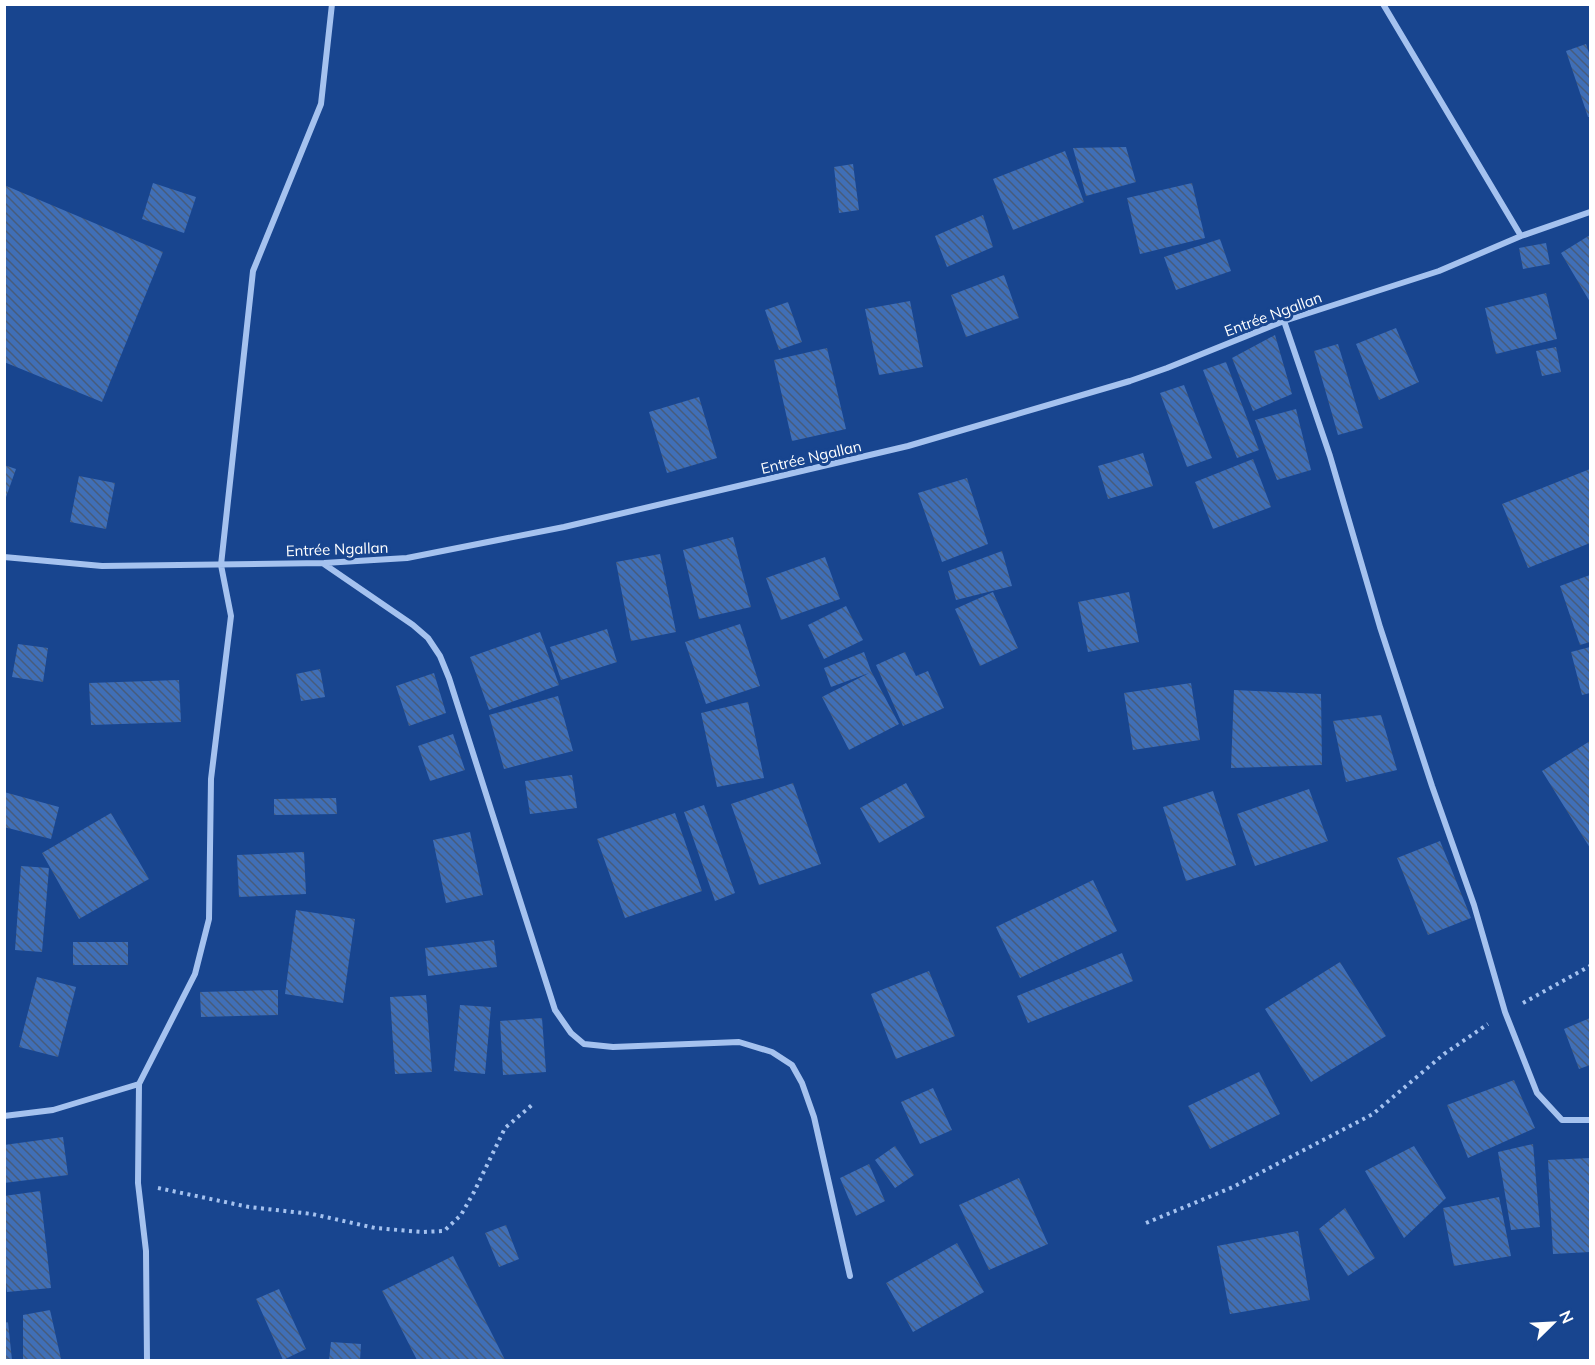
<svg xmlns="http://www.w3.org/2000/svg" width="1595" height="1365" font-family="Mulish,sans-serif">
<style>
.building{fill:url(#building-back-hatch)}
.lines{fill:none;stroke-linecap:round;stroke-linejoin:round}
.path{stroke:#a5c2ef;stroke-width:4;stroke-dasharray:3 4.5;stroke-linecap:butt}
.minor{stroke:#a5c2ef;stroke-width:6}
.labels{text-anchor:middle;dominant-baseline:central;stroke-width:6;stroke-linejoin:round;paint-order:stroke}
.street-label{font-size:15px;fill:#fff;stroke:#18458f}
</style>
<defs>
<pattern id="building-back-hatch" width="6" height="6" patternUnits="userSpaceOnUse" patternTransform="scale(1.5)"><rect width="6" height="6" fill="#406fb7"/><path d="M-1 5l2 2M0 0l6 6M5-1l2 2" fill="none" stroke="#475c7c"/></pattern>
</defs>
<rect width="100%" height="100%" fill="#18458f"/>
<path class="building" d="M1586,44L1590,56V117H1588L1566,51Z
M1126,147L1136,182L1086,196L1073,148Z
M1065,151L1084,202L1013,230L993,179Z
M853,164L859,210L839,213L834,167Z
M153,183L196,197L184,233L142,219Z
M1192,183L1205,238L1140,254L1127,198Z
M4,185L163,252L102,402L4,362Z
M983,215L993,247L947,267L935,236Z
M1590,235V302L1561,253Z
M1220,239L1231,271L1176,290L1164,257Z
M1546,243L1550,264L1523,269L1519,248Z
M1004,275L1019,318L966,337L951,295Z
M1546,293L1557,339L1496,354L1485,308Z
M910,301L923,367L879,375L865,309Z
M788,302L802,342L779,350L765,310Z
M1396,328L1419,382L1379,400L1356,344Z
M1275,335L1292,394L1253,411L1232,358Z
M1338,344L1363,428L1338,435L1314,351Z
M1556,347L1561,372L1542,376L1536,351Z
M827,348L846,429L792,441L774,360Z
M1226,362L1259,450L1237,458L1203,370Z
M1184,385L1212,458L1187,467L1160,393Z
M699,397L717,458L667,473L649,412Z
M1296,409L1311,470L1277,480L1255,420Z
M1143,453L1153,486L1108,499L1098,466Z
M1253,459L1271,507L1213,529L1195,482Z
M4,465L16,469L5,500H4Z
M1590,469V543L1528,568L1502,504Z
M79,476L115,483L106,529L70,522Z
M967,478L988,544L942,562L918,493Z
M733,537L751,607L699,619L683,550Z
M1002,551L1012,586L956,600L948,571Z
M660,554L676,632L631,641L616,562Z
M825,557L840,599L781,620L766,578Z
M1590,575V642L1580,645L1560,586Z
M993,592L1018,648L980,666L955,609Z
M1129,592L1139,642L1088,652L1078,602Z
M846,606L863,640L824,659L808,625Z
M740,624L760,686L706,704L685,642Z
M607,629L617,662L561,680L550,647Z
M540,632L559,685L489,710L470,657Z
M18,644L48,648L43,682L12,677Z
M1590,647V693L1582,695L1571,652Z
M864,652L871,671L899,724L849,750L822,697L869,673L831,687L824,668Z
M905,652L916,676L928,671L944,708L903,726L876,665Z
M320,669L325,697L301,701L296,674Z
M434,673L446,713L409,726L396,686Z
M179,680L181,722L91,725L89,683Z
M1191,683L1200,740L1133,750L1124,693Z
M1234,690L1321,694L1322,765L1231,768Z
M558,696L573,751L504,769L489,715Z
M748,702L764,778L717,787L701,713Z
M1381,715L1397,770L1346,782L1333,721Z
M453,734L465,770L430,781L418,746Z
M1590,741V848L1542,771Z
M572,775L577,808L530,814L525,781Z
M793,783L821,864L759,885L731,804Z
M906,783L925,817L879,843L860,808Z
M1309,789L1328,841L1255,866L1237,814Z
M1213,791L1236,865L1186,881L1163,807Z
M4,792L59,807L51,839L4,827Z
M336,798L337,814L274,815V799Z
M704,805L735,893L715,901L684,812Z
M111,813L149,879L79,919L42,853Z
M675,813L702,891L625,918L597,839Z
M470,832L483,895L446,903L433,840Z
M1440,841L1471,918L1428,935L1397,858Z
M304,852L306,894L239,897L237,855Z
M21,866L49,868L42,952L15,950Z
M1093,880L1117,931L1020,978L996,927Z
M296,910L355,919L343,1003L285,994Z
M494,940L497,967L428,976L425,948Z
M73,942H128V965H73Z
M1122,953L1133,981L1028,1023L1017,996Z
M1340,962L1386,1036L1311,1082L1265,1009Z
M929,971L955,1036L896,1059L871,994Z
M37,977L76,987L58,1057L19,1047Z
M278,990V1015L201,1017L200,992Z
M426,995L432,1072L395,1074L390,997Z
M460,1005L491,1007L485,1074L454,1071Z
M542,1018L546,1072L503,1075L500,1021Z
M1590,1018V1065L1579,1069L1564,1029Z
M1259,1072L1280,1114L1210,1149L1188,1106Z
M1514,1080L1535,1128L1468,1158L1447,1105Z
M933,1088L952,1130L920,1144L901,1102Z
M63,1137L68,1175L4,1183V1145Z
M1533,1144L1540,1227L1511,1230L1498,1152Z
M895,1146L914,1175L895,1188L875,1160Z
M1414,1146L1446,1198L1404,1238L1365,1171Z
M1590,1158V1252L1553,1254L1548,1160Z
M869,1164L885,1201L856,1216L840,1178Z
M1019,1178L1048,1244L989,1270L959,1205Z
M40,1191L51,1288L7,1292L4,1265V1196Z
M1499,1197L1511,1256L1454,1266L1443,1208Z
M1345,1208L1375,1258L1348,1276L1319,1229Z
M506,1225L519,1259L499,1267L485,1233Z
M1298,1231L1310,1300L1230,1314L1217,1246Z
M957,1243L984,1292L913,1332L886,1283Z
M453,1256L505,1360H417L382,1291Z
M279,1289L306,1349L283,1360L256,1299Z
M50,1310L61,1359L23,1360V1315Z
M8,1322L12,1360H4V1323Z
M331,1342L361,1344L360,1360H329Z"/>
<g class="lines">
<path class="path" d="M1523,1003L1590,966
M158,1188L249,1207L312,1214L375,1228L422,1232L444,1231L461,1215L474,1192L505,1128L532,1105
M1146,1223L1233,1187L1373,1114L1444,1054L1488,1024"/>
<path class="minor" d="M1383,4L1521,236
M1284,321L1330,456L1380,627L1432,786L1474,905L1505,1012L1537,1093L1562,1120H1590
M4,557L102,566L324,563L407,558L564,527L908,446L1130,381L1167,368L1284,321L1439,271L1521,236L1590,212
M324,564L413,625L428,638L440,656L449,678L555,1010L571,1033L584,1044L613,1047L739,1042L772,1052L792,1065L802,1083L814,1117L850,1276
M139,1084L138,1183L146,1251L147,1360
M4,1116L53,1110L139,1084L195,974L209,919L211,779L231,616L221,565L253,271L321,104L332,4"/>
</g>
<g class="labels">
<g class="street-label">
<text transform="translate(1273 314) rotate(-20)">Entrée Ngallan</text>
<text transform="translate(811 457) rotate(-13)">Entrée Ngallan</text>
<text transform="translate(337 549) rotate(-2)">Entrée Ngallan</text>
</g>
</g>
<rect width="1595" height="1365" fill="none" stroke="#ffffff" stroke-width="12"/>
<g transform="translate(1553 1323) rotate(66)" stroke="#18458f" stroke-width="4.5" paint-order="stroke">
<path d="M0-4.5L10 22L0 15L-10 22Z" fill="#ffffff"/>
<text y="-9" font-size="16" font-weight="bold" text-anchor="middle" fill="#ffffff">N</text>
</g>
</svg>
